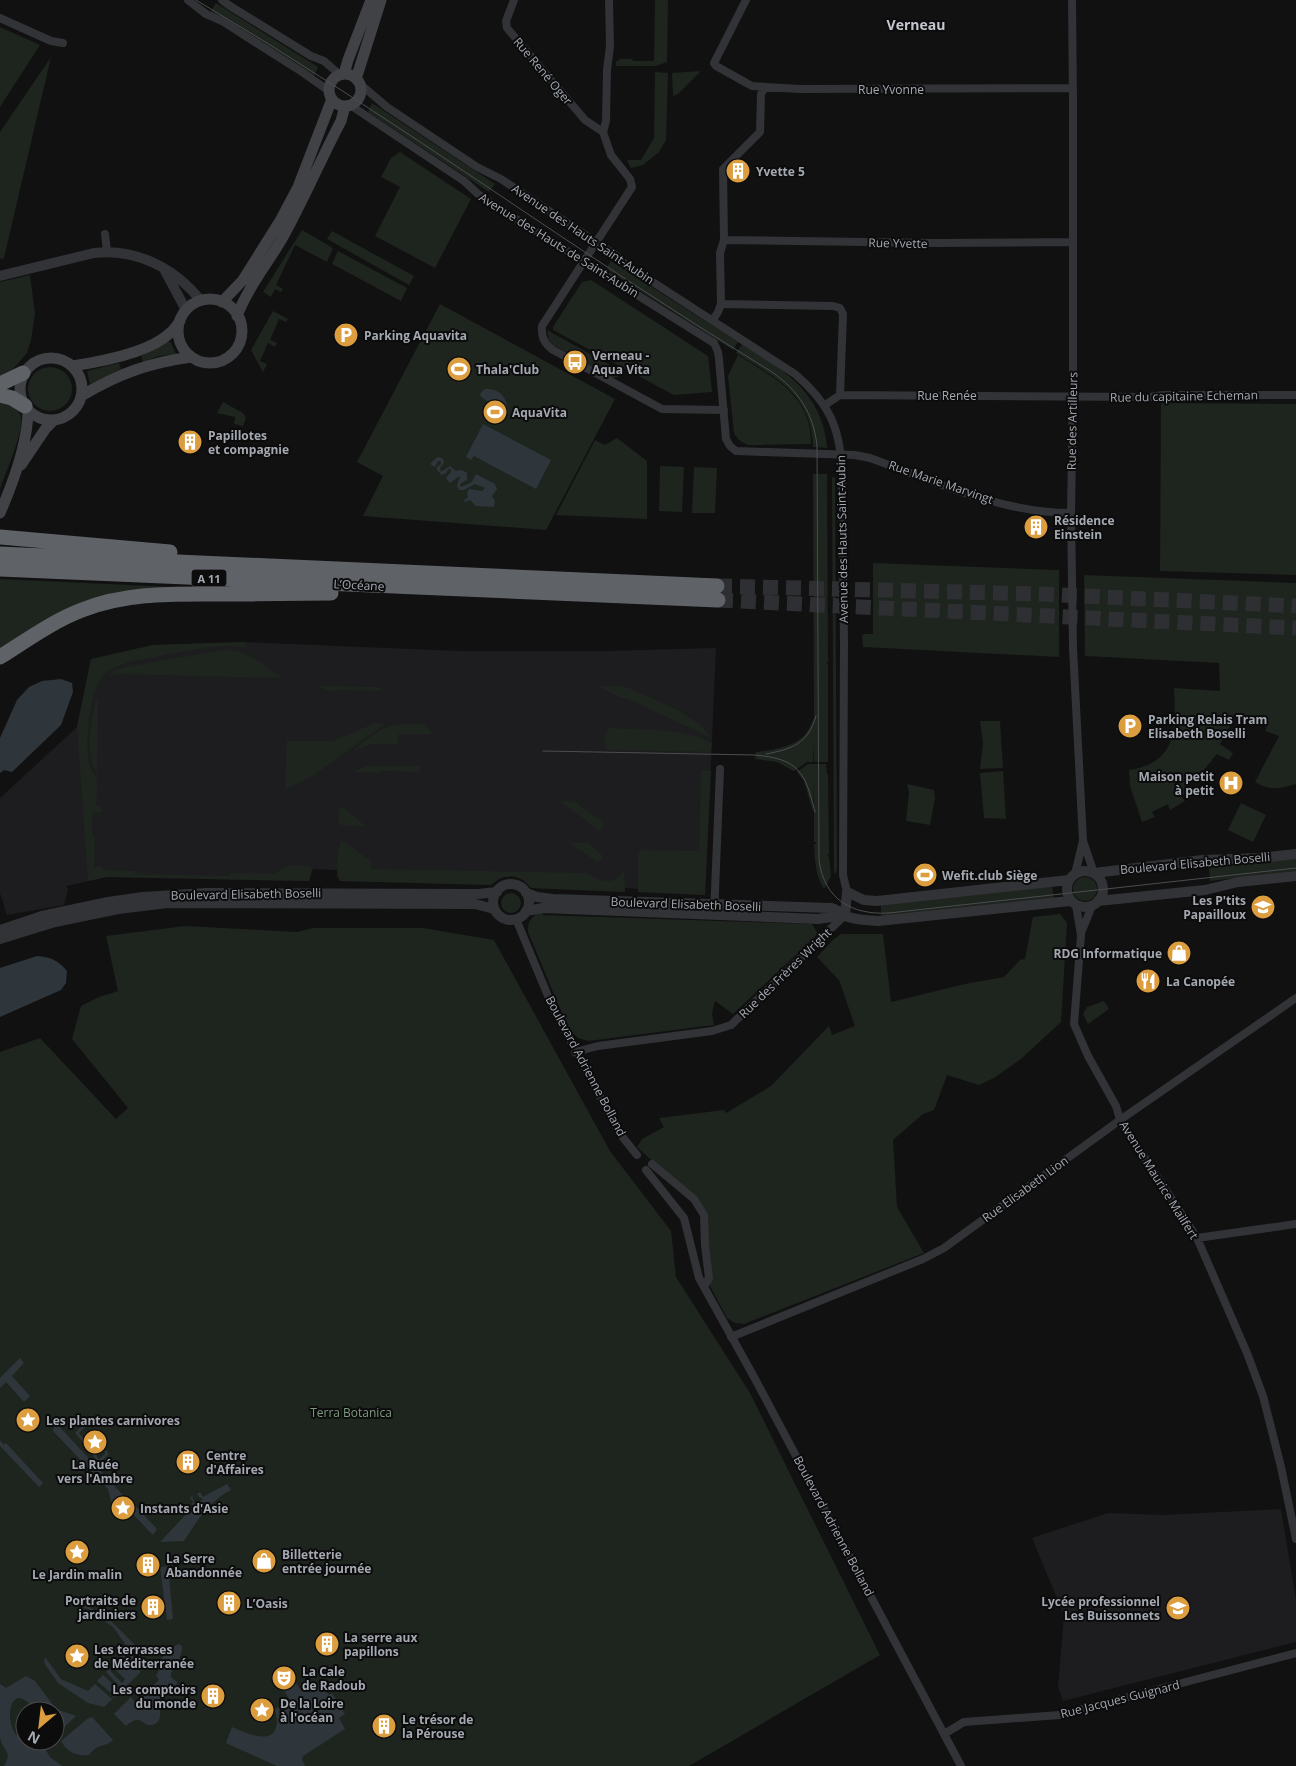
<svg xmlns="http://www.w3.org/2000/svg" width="1296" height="1766" font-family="'Open Sans',sans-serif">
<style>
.built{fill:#1d1d1f}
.green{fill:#1e241e;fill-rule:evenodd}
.water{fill:#2e363b}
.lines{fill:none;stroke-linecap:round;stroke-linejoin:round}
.stream{stroke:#2e363b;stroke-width:3}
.motorway-tunnel{stroke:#2e2f32;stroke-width:15;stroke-dasharray:15 8;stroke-linecap:butt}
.minor{stroke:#323337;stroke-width:8}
.tertiary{stroke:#323337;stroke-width:10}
.secondary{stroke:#414246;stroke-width:11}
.motorway{stroke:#5f6267;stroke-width:15}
.tram{stroke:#4c4d51;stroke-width:1}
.labels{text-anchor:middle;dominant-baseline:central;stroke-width:4;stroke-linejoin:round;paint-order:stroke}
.shield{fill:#0c0c0d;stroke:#767a80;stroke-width:1}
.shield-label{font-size:11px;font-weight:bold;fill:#a4a9b1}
.street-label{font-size:12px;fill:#a4a9b1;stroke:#0c0c0d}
.poi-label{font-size:12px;font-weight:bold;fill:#a4a9b1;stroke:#0c0c0d;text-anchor:start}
.park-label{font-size:12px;fill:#7d9a7d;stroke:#0c0c0d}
.neighbourhood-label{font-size:14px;font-weight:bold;fill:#c4c7ce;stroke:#0c0c0d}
</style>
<rect width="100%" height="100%" fill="#111112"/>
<path class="built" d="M245,642L460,651H605L716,648L705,895L638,892V889L625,888V892L531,888L523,879L512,876L500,878L491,885L340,881L337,877V870L313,869L309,881L107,877L66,886L68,890L64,905L7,915L0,893V798L77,727L91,659L153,645Z
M1281,1509L1296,1600V1642L1063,1701L1058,1687L1064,1615L1032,1538L1108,1513L1162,1515Z"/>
<path class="green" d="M655,0H668L667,62L656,66H616V61H619V59H632L633,61H654Z
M216,3L318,67L314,76L211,11Z
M0,27L40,45L0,107Z
M51,57L4,258L0,259V132Z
M701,71L678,94L673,96L672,73Z
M655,72L668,73L666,140L659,152L643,165L631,168L627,160H641L654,138Z
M372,103L495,184L489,192L368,112Z
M400,152L471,199L435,268L375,236L400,187L381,177L391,158Z
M302,230L333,248L327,262L295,245L276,285L283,289L281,292L275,289L271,297L263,292Z
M332,231L414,276L409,285L327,239Z
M338,251L407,288L401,301L332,264Z
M611,261L738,342L733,350L606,269Z
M30,275L35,314L31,340L27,353L13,369L0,377V282Z
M591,280L708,356L712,392L674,395L670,393L553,330V327L582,282Z
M440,304L615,399L546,530L363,516L383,476L357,462Z
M273,311L288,319L286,322L279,319L270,340L277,343L275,347L268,343L260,361L267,364L263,372L251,350Z
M547,330L621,371L618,377L612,378L555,346L549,340Z
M170,341L176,354L159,356L143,362L141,356Z
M742,344C784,370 823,393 827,448L813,447C812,394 776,378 736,353Z
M738,355C774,378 812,396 811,444L748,445C741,442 737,439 734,433L728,376Z
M119,363L121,369L90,384L87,371Z
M28 389a22 22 0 1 1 44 0a22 22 0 1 1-44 0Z
M5,400C11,405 20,410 21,417C24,432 5,474 0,489V401Z
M223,402L243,413L246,418L243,426L234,424L235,417L217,413Z
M1161,403L1296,404V575L1160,571Z
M617,438L647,461V519L556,515L595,440L605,445Z
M660,466L684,467L682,512L659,511Z
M694,467L717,468L715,513H692Z
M813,474H827L828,662L826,664H828V762H814V745L813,762H807L794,771L777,762L755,759L756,752C773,750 796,747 807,732C810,727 812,722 814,718Z
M832,477L835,478L837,867L836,873H834Z
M873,563L1059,570V657L863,647L862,636L864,634H873Z
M1084,575L1296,583V784C1280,789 1269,791 1255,782L1279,736L1265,731L1267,727L1252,720L1250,723L1235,717L1220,744L1233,753L1229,760L1217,754L1203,771L1186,784L1190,790L1181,796L1185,801L1170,810L1168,804L1152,812L1155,817L1142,822L1130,786L1129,770C1178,763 1176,727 1174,688L1220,691L1219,663L1085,656Z
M0,579L195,588L127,593L0,652Z
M245,642V648C219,642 190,651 165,655C147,659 125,661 109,670C90,682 86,736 88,757C89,767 93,770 96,778C99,785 96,798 96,805L100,807L103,812L92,813V836H95L94,867H102L104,870L135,871V874L229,876L230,873L274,874L288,866H310L312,869L309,881L107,877L88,881L77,727L91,659L153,645Z
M224,650C248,649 263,665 282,678L115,674L108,677L114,671L125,667Z
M315,686L379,687L383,691L335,690L334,692Z
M598,686H620L629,688L676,709L702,726L711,738L633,701L619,697Z
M97,697L98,703L97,773C84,754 91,718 97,697Z
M980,721H1000L1003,768L980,769L983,743Z
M375,723L385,724L314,775L285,790L287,741H333Z
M401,724H424L433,734H399L397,744H370L369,745L353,751C368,738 381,726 401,724Z
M608,728C642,730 680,727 712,743L711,752L607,750L604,741Z
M808,764H826L827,774H828L829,854L827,855L829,857L831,876L824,889C815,875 815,860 814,844H816V842H814V777L813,812L804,781L797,772Z
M367,766H420V772L380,771L379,773L352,772Z
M701,770L711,771L705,895L638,892V855L641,850L699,851Z
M1003,771L1006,819L984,818L980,773Z
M907,784L934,790L935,798L930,825L906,821L909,792Z
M559,800L575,802L602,821L604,824L603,828L599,831Z
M1241,803L1266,815L1253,842L1228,830Z
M339,808H344L367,827L340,825L338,822Z
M342,840L371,861V869L585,873L589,874L599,880L611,881L621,875L624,868L625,892L531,888C521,874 504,872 491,885L340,881C336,875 336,846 342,840Z
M569,843H589L602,855V859L597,862Z
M1296,858V871L1210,881L1209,868Z
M1073 889a12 12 0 1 1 24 0a12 12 0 1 1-24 0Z
M1052,886L1054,898L881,918V904H884L885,906L887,904Z
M501 903a10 10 0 1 1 20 0a10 10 0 1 1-20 0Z
M543,911V915L812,924L818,934L733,1014L715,1001L712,1014L714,1025L588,1041L578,1038L568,1028L528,932C527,920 533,915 543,911Z
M1060,914L1067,923L1061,1022L1021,1059L994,1078L979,1085L947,1075L934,1110L923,1114L893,1140L897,1207L924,1253L744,1324L735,1323L727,1318L710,1286L705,1252L704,1228L696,1201L637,1147L642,1139L664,1127L659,1118L724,1110L726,1113L771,1086L829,1026L832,1035L855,1026L839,980L817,957L833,940L841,934H883L891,1002L965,984L1004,977L1020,960L1025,959L1033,917Z
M185,926L298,932L312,928H423L494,940L610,1151L671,1231L676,1277L750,1393L880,1655L689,1766H0V1052L40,1038L116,1119L128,1108L72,1039L81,1006L99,997L118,991L106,936ZM25,1711H55V1741H25Z
M1104,1001L1109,1009L1088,1024L1083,1014L1087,1007Z"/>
<path class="water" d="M485,389C500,388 508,398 508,413H505L481,397L480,394Z
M483,424L551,460L536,489L474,456L471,460L466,457Z
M439,457L443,459L444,463L440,468L441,472L450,466L456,471L462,470L467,473V480L460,484L461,487L472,482L476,474L495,484L497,489L492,496L495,501L494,507L476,506L470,500L465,502L463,501L468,497L467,493L469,489L482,491L485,488L475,484L464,490H459L457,485L460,477H458L450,483L446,478L451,472V469H448L446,473L442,475L437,470V467L441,464V461H438L435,467L430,464L436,458Z
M61,679L72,683L73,692L61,725L12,772L4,770L0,773V738L17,700L29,687L42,681Z
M37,956C50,957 58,960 67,971L66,983L61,990L0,1017V968Z
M20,1358L24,1363L12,1376L30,1396L24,1402L6,1382L0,1388V1378Z
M55,1422L123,1495V1499L130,1500L157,1529L153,1535L118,1499L119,1514L113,1508L108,1489L53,1431Z
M0,1440L4,1445L6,1443L43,1483L39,1487L0,1446Z
M227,1484L231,1490C209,1501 197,1521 184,1541L160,1542L193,1507L192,1504L193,1502L190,1498L192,1496L195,1505L203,1499L199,1497L197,1494L200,1492L203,1497Z
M168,1566L173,1619L167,1620L160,1567Z
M86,1605L110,1620L136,1646L130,1651L113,1627L88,1609L83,1608Z
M179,1644L182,1646C183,1654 176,1666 171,1673V1677L177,1682V1686L171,1694L161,1697C158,1705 164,1719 155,1724C141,1730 144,1710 126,1726L114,1714L131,1697L135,1702L159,1680L156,1675L159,1671L154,1665L176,1645Z
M127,1649L140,1662V1673L104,1707L88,1703L58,1683L44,1663L45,1657L61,1679L88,1691L95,1684L112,1699L115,1694L112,1691L110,1692L97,1681L103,1675L113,1684L111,1686L115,1690L119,1686L106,1672L109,1669L122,1683L125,1679L111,1666Z
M286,1667L302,1692L318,1684L324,1688L329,1695L332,1693L345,1714L339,1718L345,1729L303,1756L302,1759L305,1766H277L226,1743L232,1727C246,1733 276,1748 277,1721C277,1717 275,1713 275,1709L290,1700L274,1675Z
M26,1676L35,1681L56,1709L76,1716L61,1730V1724L55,1722V1711H35C8,1671 0,1735 25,1740L27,1746L44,1747L50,1757L62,1766H4C14,1750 1,1750 0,1737C0,1720 0,1702 0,1684L6,1688Z
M92,1717L113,1740C105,1748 99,1742 89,1755C77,1757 66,1751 61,1741L87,1719Z"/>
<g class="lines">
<path class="stream" d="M89,1434L91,1438L88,1439L86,1437L83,1440L77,1433L85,1425L95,1424
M83,1440L87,1446L89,1444L91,1446L89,1449L92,1452
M94,1454L98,1462L107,1454L106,1452"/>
<path class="motorway-tunnel" d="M717,586L1041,594L1296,606
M718,600L1296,628"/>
<path class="minor" d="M188,0L206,14L222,21L302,72L329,91
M222,0L230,6L311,56L324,61L340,75
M514,0L506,21L507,28L585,120L603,132
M609,0L610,46L607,70L606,121L603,132L611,155L630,179L632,187L542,326C541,337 544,343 553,350L662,409L724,410
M746,0L714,63L716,66L752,86L799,89L1072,88
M1072,0L1073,101V391L1071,513L1073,648L1083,841L1094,873
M0,18L51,41L63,43
M360,84L387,107L477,167L501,179L614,254L625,264L795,374C829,403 840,427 842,471L844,643L843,875L847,892
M350,105L464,181L478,194L513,217L714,343L718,352L719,359L726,439L730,446L736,451L855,455L870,458C934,481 1001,513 1071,513
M105,234L107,251
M724,240L935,243L1072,242
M721,304L833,306L840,308L843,314L840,395
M713,320L718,312L721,304L720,253L724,240L723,169L760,132L761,94L765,87
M825,405L840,395L1150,397L1163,395H1296
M1075,874L1083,841
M1076,905L1081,935L1074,1024L1088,1056L1116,1106L1120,1120L1197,1238L1247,1353L1263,1396L1281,1467L1296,1539
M714,915L720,769
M516,919L553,1008L620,1134L637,1155
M1081,933L1092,906
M575,1052L598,1046L712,1031L731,1025L845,915
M652,1164L694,1199L704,1215L705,1245L709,1278L704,1287
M646,1170L684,1218L699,1278L754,1377L961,1766
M1197,1238L1296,1224
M731,1337L923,1259L944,1248L1120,1120L1296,998
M944,1734L964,1722L1060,1715L1296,1653"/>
<path class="tertiary" d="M165,271L186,310
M0,276L94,253C136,248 175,268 201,301
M1067 889a18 18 0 1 1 36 0a18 18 0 1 1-36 0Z
M1094,873L1203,860L1260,858L1296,854
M493 902a18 18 0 1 1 36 0a18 18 0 1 1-36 0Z
M526,893L537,897L553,899L831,908C837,909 840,913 845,916C855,920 867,920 878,921L1070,901
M1098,901L1205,890L1238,882L1296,876
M526,911L543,908L818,919L845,915
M845,915L847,892L864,900L877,901L1069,880
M0,930L42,916L108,902L143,897L206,893L478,894L497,892
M0,939L55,922L118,909L168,903L475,904L494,909"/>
<path class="secondary" d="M344,74L348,60L371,0
M329 90a16 16 0 1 1 32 0a16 16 0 1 1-32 0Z
M356,79L381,0
M178 331a32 32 0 1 1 64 0a32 32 0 1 1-64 0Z
M222,302L243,280L280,221L298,187L332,99
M237,316C248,287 268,263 283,237C304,199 321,159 341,121L345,106
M20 389a31 31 0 1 1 62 0a31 31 0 1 1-62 0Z
M72,366C99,362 149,353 170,333C174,330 177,325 180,321
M81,396C118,374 148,363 191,357
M21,465L46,428L54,420
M0,513C13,483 28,443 28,410"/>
<path class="motorway" d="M0,384L23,373
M0,395L12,398L25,406
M0,537L170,552
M0,554L717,586
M0,569L718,600
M0,657C27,640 53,621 82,610C127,592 175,594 221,594C258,594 295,593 331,593"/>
<path class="tram" d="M196,0C393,116 576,253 772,372C798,390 814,414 817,446L819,861C825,900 852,915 889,913L1296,868
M543,751L755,755C799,759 805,772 815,812
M766,754C792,749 808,744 816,716"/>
</g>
<defs>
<symbol id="building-disc" viewBox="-11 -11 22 22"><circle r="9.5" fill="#dc9d3f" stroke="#0c0c0d"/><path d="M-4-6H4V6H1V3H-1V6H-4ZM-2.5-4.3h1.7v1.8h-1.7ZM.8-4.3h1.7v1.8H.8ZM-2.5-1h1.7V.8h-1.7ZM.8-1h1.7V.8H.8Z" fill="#fff"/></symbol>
<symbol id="parking-disc" viewBox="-11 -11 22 22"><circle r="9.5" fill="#dc9d3f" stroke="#0c0c0d"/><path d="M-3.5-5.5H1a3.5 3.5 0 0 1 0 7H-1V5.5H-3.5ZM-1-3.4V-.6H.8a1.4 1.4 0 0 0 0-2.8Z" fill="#fff"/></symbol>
<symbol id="bus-disc" viewBox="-11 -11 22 22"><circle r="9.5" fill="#dc9d3f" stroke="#0c0c0d"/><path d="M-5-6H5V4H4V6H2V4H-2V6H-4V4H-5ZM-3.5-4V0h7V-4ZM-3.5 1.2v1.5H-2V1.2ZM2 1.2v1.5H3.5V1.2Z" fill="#fff"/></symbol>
<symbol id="stadium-disc" viewBox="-11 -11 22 22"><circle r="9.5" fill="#dc9d3f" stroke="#0c0c0d"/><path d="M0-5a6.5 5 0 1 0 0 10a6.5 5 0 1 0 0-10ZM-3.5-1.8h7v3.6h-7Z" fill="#fff"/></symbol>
<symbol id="hospital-disc" viewBox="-11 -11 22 22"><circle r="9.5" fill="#dc9d3f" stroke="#0c0c0d"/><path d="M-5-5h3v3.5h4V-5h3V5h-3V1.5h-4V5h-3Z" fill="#fff"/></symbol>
<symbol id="school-disc" viewBox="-11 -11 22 22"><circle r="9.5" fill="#dc9d3f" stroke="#0c0c0d"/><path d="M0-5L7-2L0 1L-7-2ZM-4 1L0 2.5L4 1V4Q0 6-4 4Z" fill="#fff"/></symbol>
<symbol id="shop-disc" viewBox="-11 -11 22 22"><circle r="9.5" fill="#dc9d3f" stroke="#0c0c0d"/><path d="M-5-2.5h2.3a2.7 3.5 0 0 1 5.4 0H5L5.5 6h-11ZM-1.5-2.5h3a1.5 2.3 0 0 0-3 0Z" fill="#fff"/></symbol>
<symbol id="restaurant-disc" viewBox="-11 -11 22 22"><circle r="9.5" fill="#dc9d3f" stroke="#0c0c0d"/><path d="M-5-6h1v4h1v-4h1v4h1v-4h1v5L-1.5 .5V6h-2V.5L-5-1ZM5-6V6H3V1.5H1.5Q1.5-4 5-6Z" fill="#fff"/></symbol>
<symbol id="sight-disc" viewBox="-11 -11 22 22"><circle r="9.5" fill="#dc9d3f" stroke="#0c0c0d"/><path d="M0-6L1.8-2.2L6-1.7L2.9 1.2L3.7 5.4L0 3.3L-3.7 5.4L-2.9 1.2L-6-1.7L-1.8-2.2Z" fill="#fff"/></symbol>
<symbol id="theatre-disc" viewBox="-11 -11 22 22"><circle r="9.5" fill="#dc9d3f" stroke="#0c0c0d"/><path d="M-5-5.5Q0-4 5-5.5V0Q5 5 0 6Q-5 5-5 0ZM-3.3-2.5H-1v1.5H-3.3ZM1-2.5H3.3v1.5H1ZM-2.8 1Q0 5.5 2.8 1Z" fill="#fff"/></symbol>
</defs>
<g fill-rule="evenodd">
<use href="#building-disc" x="724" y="157" width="28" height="28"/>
<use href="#parking-disc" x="332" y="321" width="28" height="28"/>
<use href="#bus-disc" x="561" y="348" width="28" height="28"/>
<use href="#stadium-disc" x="445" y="355" width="28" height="28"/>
<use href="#stadium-disc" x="481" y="398" width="28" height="28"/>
<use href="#building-disc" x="176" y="428" width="28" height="28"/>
<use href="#building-disc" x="1022" y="513" width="28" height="28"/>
<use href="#parking-disc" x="1116" y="712" width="28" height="28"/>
<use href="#hospital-disc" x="1217" y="769" width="28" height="28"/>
<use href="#stadium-disc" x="911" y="861" width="28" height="28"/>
<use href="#school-disc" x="1249" y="893" width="28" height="28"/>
<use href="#shop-disc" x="1165" y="939" width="28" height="28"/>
<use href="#restaurant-disc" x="1134" y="967" width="28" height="28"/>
<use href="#sight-disc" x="14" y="1406" width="28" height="28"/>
<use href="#sight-disc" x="81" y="1428" width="28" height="28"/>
<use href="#building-disc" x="174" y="1448" width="28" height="28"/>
<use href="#sight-disc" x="109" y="1494" width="28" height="28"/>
<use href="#sight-disc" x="63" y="1538" width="28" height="28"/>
<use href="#shop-disc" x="250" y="1547" width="28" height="28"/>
<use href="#building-disc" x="134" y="1551" width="28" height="28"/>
<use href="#building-disc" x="215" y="1589" width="28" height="28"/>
<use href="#building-disc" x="139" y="1593" width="28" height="28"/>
<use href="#school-disc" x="1164" y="1594" width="28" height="28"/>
<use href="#building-disc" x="313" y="1630" width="28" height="28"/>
<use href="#sight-disc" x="63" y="1642" width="28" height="28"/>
<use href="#theatre-disc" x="270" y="1664" width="28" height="28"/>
<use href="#building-disc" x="199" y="1682" width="28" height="28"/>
<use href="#sight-disc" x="248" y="1696" width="28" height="28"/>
<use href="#building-disc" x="370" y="1712" width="28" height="28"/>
</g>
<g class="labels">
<rect class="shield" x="191.5" y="569.5" width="35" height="17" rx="4"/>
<g class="shield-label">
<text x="209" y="578">A 11</text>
</g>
<g class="street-label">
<text transform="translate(543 71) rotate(50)">Rue René Oger</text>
<text x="891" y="89">Rue Yvonne</text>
<text transform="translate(583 234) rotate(34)">Avenue des Hauts Saint-Aubin</text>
<text transform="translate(898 243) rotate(1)">Rue Yvette</text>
<text transform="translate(559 245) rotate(32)">Avenue des Hauts de Saint-Aubin</text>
<text x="947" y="395">Rue Renée</text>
<text transform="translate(1184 396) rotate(-1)">Rue du capitaine Echeman</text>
<text transform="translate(1072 421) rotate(-89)">Rue des Artilleurs</text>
<text transform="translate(941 482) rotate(19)">Rue Marie Marvingt</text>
<text transform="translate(842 539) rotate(-91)">Avenue des Hauts Saint-Aubin</text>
<text transform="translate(359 585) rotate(3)">L’Océane</text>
<text transform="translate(1195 863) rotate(-5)">Boulevard Elisabeth Boselli</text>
<text transform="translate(246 894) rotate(-1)">Boulevard Elisabeth Boselli</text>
<text transform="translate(686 904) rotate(2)">Boulevard Elisabeth Boselli</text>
<text transform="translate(785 973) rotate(-44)">Rue des Frères Wright</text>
<text transform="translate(586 1066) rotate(62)">Boulevard Adrienne Bolland</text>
<text transform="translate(1159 1180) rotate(58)">Avenue Maurice Mailfert</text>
<text transform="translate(1025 1189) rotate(-36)">Rue Elisabeth Lion</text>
<text transform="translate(834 1526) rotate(62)">Boulevard Adrienne Bolland</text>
<text transform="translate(1120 1699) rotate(-14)">Rue Jacques Guignard</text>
</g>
<g class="poi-label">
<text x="756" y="171">Yvette 5</text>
<text x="364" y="335">Parking Aquavita</text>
<text x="592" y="355">Verneau -<tspan x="592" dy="14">Aqua Vita</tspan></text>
<text x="476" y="369">Thala'Club</text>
<text x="512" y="412">AquaVita</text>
<text x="208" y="435">Papillotes<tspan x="208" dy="14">et compagnie</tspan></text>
<text x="1054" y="520">Résidence<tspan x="1054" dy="14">Einstein</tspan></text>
<text x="1148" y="719">Parking Relais Tram<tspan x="1148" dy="14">Elisabeth Boselli</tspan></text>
<text x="1214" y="776" text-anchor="end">Maison petit<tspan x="1214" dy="14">à petit</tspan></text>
<text x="942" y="875">Wefit.club Siège</text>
<text x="1246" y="900" text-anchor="end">Les P'tits<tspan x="1246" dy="14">Papailloux</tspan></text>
<text x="1162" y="953" text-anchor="end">RDG Informatique</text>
<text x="1166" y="981">La Canopée</text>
<text x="46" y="1420">Les plantes carnivores</text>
<text x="206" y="1455">Centre<tspan x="206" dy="14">d'Affaires</tspan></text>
<text x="95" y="1464" text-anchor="middle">La Ruée<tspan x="95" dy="14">vers l'Ambre</tspan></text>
<text x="140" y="1508">Instants d'Asie</text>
<text x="282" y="1554">Billetterie<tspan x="282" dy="14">entrée journée</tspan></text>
<text x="166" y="1558">La Serre<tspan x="166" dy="14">Abandonnée</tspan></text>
<text x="77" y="1574" text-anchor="middle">Le Jardin malin</text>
<text x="136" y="1600" text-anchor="end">Portraits de<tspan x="136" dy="14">jardiniers</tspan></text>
<text x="1160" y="1601" text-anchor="end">Lycée professionnel<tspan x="1160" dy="14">Les Buissonnets</tspan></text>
<text x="246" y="1603">L’Oasis</text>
<text x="344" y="1637">La serre aux<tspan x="344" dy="14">papillons</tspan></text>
<text x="94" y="1649">Les terrasses<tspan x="94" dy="14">de Méditerranée</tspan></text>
<text x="302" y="1671">La Cale<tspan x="302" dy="14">de Radoub</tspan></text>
<text x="196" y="1689" text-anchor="end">Les comptoirs<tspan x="196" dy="14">du monde</tspan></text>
<text x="280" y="1703">De la Loire<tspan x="280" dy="14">à l'océan</tspan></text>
<text x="402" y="1719">Le trésor de<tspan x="402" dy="14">la Pérouse</tspan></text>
</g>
<g class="park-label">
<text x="351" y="1412">Terra Botanica</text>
</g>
<g class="neighbourhood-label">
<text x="916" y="24">Verneau</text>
</g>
</g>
<g transform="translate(40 1726) rotate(208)"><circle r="24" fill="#0c0c0d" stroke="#494b4f"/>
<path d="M0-4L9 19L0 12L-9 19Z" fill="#dc9d3f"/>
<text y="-8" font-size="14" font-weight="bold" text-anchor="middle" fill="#a4a9b1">N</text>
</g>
</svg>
